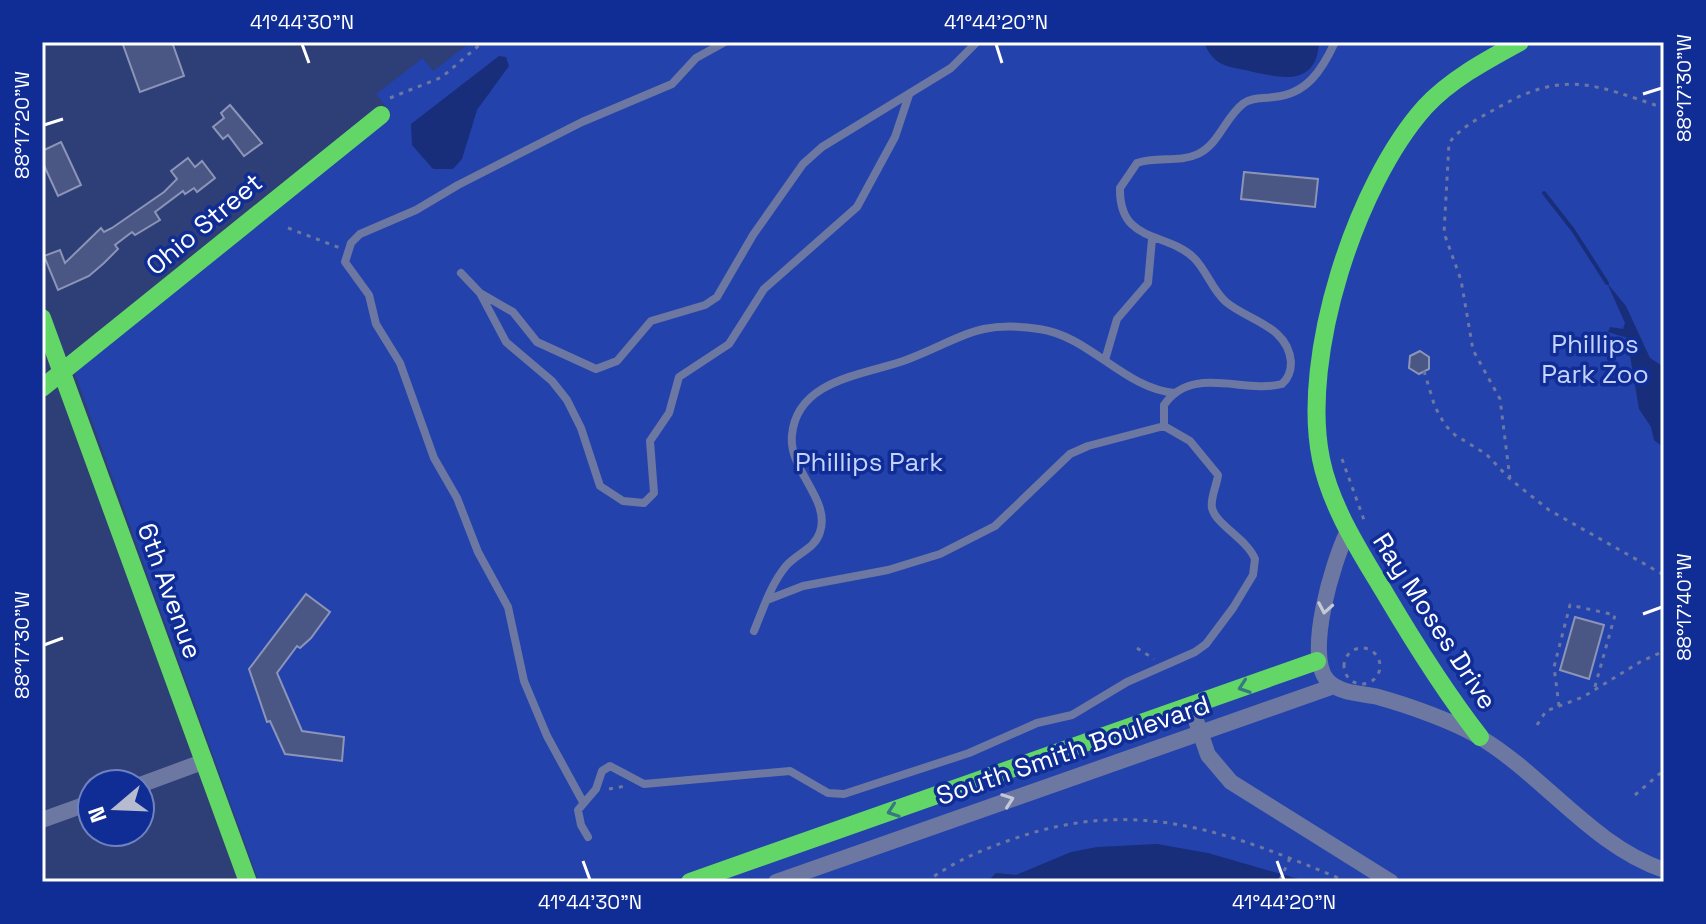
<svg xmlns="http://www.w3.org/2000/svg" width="1706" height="924" font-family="'Space Grotesk',sans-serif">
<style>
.green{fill:#2442ac}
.water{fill:#182e7b}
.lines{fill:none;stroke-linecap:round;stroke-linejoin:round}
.stream{stroke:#182e7b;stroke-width:4}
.building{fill:#4a5784;stroke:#8c95b7;stroke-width:2}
.path{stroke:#6c78a1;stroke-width:3;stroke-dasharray:4 6;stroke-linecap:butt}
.lane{stroke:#6c78a1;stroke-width:8}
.street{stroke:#6c78a1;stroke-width:16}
.fast{stroke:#63d668;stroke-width:18}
.oneway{stroke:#c4c9d9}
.oneway2{stroke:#357981}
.ticks{fill:none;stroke:#fff;stroke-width:3}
.labels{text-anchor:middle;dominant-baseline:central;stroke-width:7;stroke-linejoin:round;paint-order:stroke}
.street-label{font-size:26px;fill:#fff;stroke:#0f2d95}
.park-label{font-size:26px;fill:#c6d3fe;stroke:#0f2d95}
.neatline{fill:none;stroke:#fff;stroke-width:3}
.ticks-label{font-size:20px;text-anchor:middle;fill:#fff}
</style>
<rect width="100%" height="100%" fill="#2e3e76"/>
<path class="green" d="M471,42H1664V882H1309L1157,844L1016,875L996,873L987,882H259L74,371L391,113L376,94L423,58L433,71Z"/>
<path class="water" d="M1204,42H1319V43C1316,89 1278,77 1249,71C1227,66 1213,66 1204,42Z
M499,56L506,57L509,66L477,110L462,159L453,169H433L412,145L411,124Z
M1607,283L1626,306L1650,358L1664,367V448L1654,440L1651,427L1639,409L1627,338L1608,332L1610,327L1623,329L1625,323Z
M1157,844L1208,853L1309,882H987L996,873L1016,875L1071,852L1097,847Z"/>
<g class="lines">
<path class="stream" d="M1544,193L1573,230L1607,283"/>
</g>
<path class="building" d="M122,42H172L184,76L140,92Z
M230,105L262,143L244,156L228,135L223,139L213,127L224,118L221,113Z
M61,142L81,185L58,196L42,161V151Z
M188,158L195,167L202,161L215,178L197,192L194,188L185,194L183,191L155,212L160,220L135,235L132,232L115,245L118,249L104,263L89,276L58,290L44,256L60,250L65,263L101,228L104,232L112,228L164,192L177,179L171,171Z
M1244,172L1318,179L1315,207L1241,199Z
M1420,351L1429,357V369L1419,374L1409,368L1410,356Z
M306,594L330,612L311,638L300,648L297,646L277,673L302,731L344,737L342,761L285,754L270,721L267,722L249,669Z
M1575,617L1604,625L1589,679L1560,670Z"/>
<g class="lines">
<path class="path" d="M390,98L442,77L483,42
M288,228L340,248
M1424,371L1435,407L1445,425L1455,435L1486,454L1510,479L1549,510L1664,575
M1342,459L1364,520
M1510,479L1500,399L1473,350L1461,280L1444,233L1449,143C1462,126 1481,117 1499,107C1566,69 1595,85 1664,108
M1137,648L1154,659
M1344 666a18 18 0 1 1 36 0a18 18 0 1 1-36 0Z
M1559,706L1554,667L1570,605L1615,615L1594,690
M1537,725L1546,711L1583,697L1640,662L1664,651
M609,789L625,786
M1635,795L1664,770
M1280,880L1290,858
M926,882C953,862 981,850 1013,839C1139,795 1231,833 1348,882"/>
<path class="lane" d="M461,273L480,293L513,312L537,342L596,369L617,361L651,321L705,305L717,297L753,235L803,164L822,147L951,68L977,42
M480,293L506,342L552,381L567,400L581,428L600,486L623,501L644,503L654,493L650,441L669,413L679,377L729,344L764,289L857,207L895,137L909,95
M1105,360L1117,319L1148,283L1152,239
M767,600L803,586L888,570L940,554L995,526L1070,454L1088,446L1164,426
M754,631C763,609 771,584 786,566C797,553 815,549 820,532C831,499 788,470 792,435C797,379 865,375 906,360C960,340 975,319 1039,329C1090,336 1123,388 1175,393
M583,802L547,736L524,681L508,607L478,552L457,498L434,458L400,363L376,324L369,295L345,262L351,243L360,234L416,210L458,185L582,122L672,84L696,58L725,42
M588,837L581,825L578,810L596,789L602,771L610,766L644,784L790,771L828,793L844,794L969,753L1037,723L1072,715L1127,682L1195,652L1206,644L1233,608L1253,575L1255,559C1247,539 1216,525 1212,508C1210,498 1217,485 1218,475L1190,441L1164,426V405C1192,364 1243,394 1282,384C1289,378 1291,371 1291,362C1288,326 1249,321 1226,302C1212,290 1207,271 1194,258C1166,231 1119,244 1120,188L1137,163C1157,156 1179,163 1198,154C1220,143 1225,117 1244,103C1253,97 1263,99 1274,97C1307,94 1322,70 1335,42"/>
<path class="street" d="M1347,533C1333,562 1305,654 1327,680C1339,694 1362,693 1378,697C1407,705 1456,722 1481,738C1544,776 1593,846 1664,870
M1191,706L1208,755L1231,782L1391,882
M140,785L205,761
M42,820L92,802
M776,882L1334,686"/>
<path class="fast" d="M42,318L248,882
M42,388L381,115
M1480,737C1445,692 1415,644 1386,595C1361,553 1331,508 1321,459C1300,357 1356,184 1425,107C1451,79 1487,60 1520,42
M690,882L1317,661"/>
</g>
<defs><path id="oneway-chevron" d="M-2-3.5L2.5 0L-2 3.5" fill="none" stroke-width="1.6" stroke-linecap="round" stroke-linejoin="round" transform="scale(2)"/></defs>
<g class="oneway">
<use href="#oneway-chevron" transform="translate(1325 608) rotate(100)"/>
<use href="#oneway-chevron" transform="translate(1008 800) rotate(-20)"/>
</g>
<g class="oneway2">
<use href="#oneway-chevron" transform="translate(1244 687) rotate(161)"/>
<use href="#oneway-chevron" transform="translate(893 811) rotate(161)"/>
</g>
<path class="ticks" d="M302,44L309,63M996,44L1002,63M1643,94L1662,88M44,125L63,119M1643,614L1662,607M44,645L63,638M583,861L590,880M1277,861L1284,880"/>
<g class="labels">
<g class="street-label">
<text transform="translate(204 224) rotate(-40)">Ohio Street</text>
<text transform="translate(170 591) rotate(70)">6th Avenue</text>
<text transform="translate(1435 621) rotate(57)">Ray Moses Drive</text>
<text transform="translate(1073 750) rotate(-19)">South Smith Boulevard</text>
</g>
<g class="park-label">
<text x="1595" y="344">Phillips<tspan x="1595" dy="30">Park Zoo</tspan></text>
<text x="869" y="462">Phillips Park</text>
</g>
</g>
<rect width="1706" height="924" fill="none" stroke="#0f2d95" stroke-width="88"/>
<g transform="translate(116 808) rotate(251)"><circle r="38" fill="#0f2d95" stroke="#6f81bf" stroke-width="2"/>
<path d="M0-6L14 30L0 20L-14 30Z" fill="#b6bbcf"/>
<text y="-12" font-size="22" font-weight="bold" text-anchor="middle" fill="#ffffff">N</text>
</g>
<rect x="44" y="44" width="1618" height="836" class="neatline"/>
<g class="ticks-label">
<text x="302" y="29">41°44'30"N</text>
<text x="996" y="29">41°44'20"N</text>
<text transform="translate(1684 88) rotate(-90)" y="7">88°17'30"W</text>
<text transform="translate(22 125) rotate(-90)" y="7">88°17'20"W</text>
<text transform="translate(1684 607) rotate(-90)" y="7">88°17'40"W</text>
<text transform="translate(22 645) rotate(-90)" y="7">88°17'30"W</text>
<text x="590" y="909">41°44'30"N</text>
<text x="1284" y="909">41°44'20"N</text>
</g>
</svg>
